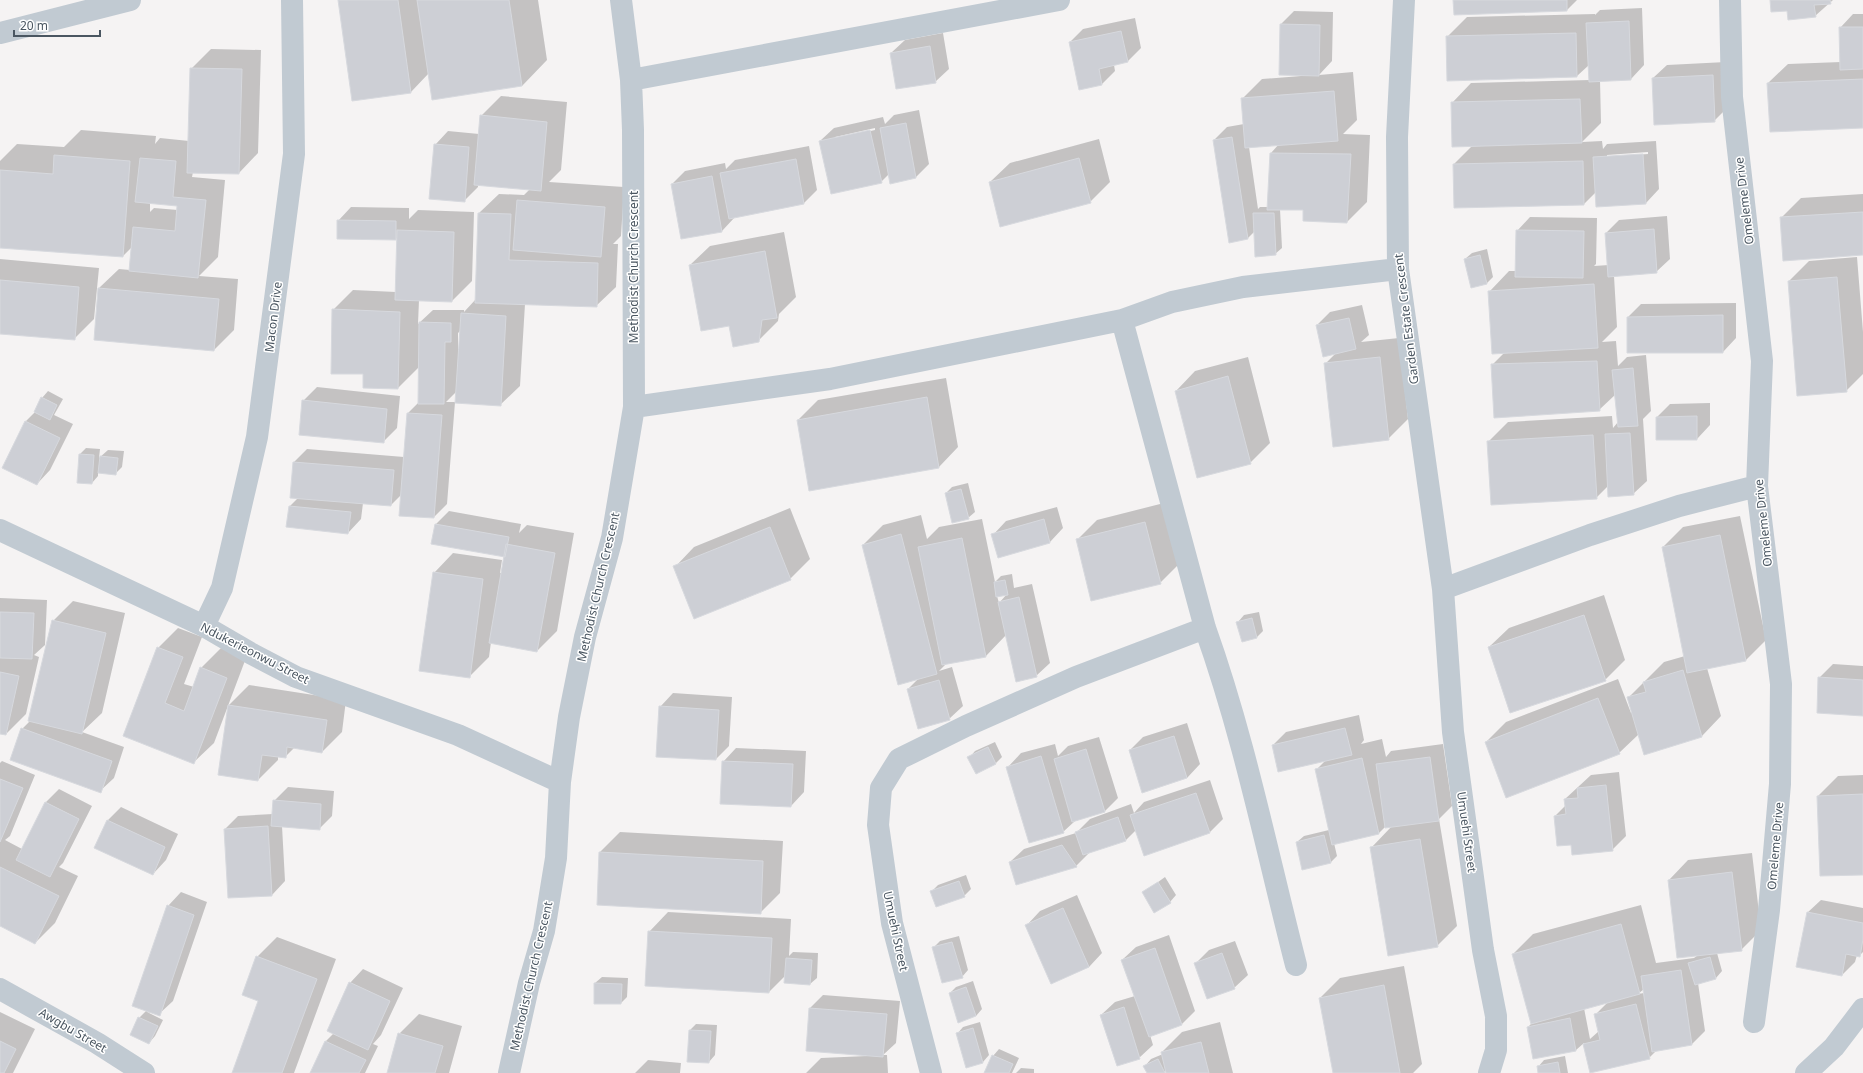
<svg xmlns="http://www.w3.org/2000/svg" width="1863" height="1073" font-family="'Noto Sans',sans-serif">
<style>
.shadow{fill:#0003;fill-rule:evenodd}
.building{fill:#cdcfd5;stroke:#d7d9de}
.lines{fill:none;stroke-linecap:round;stroke-linejoin:round}
.minor{stroke:#c1cad2;stroke-width:22}
.labels{text-anchor:middle;dominant-baseline:central;stroke-width:3;stroke-linejoin:round;paint-order:stroke}
.street-label{font-size:12px;fill:#4a5661;stroke:#fff}
</style>
<rect width="100%" height="100%" fill="#f5f3f3"/>
<path class="shadow" d="M339,0H538L547,60L522,86L429,73L411,92Z
M1454,0H1577L1567,10Z
M1771,0H1833L1815,16L1788,9Z
M1642,8L1644,65L1631,79L1600,80L1601,123L1582,142L1602,141L1603,149L1607,144L1656,141L1659,189L1646,203L1596,192L1584,204L1454,164L1473,145L1452,103L1471,83L1590,80L1589,65L1577,76L1448,80L1447,37L1467,17L1595,14V15L1600,10ZM1648,152V154L1607,157V155Z
M1294,11L1333,12L1332,61L1319,75L1353,72L1357,120L1343,134L1370,135L1367,202L1347,222L1304,220V209H1280L1282,248L1275,254L1255,231L1247,239L1214,140L1227,127L1244,124L1242,99L1262,79L1301,76L1281,24ZM1279,144L1271,153L1268,207H1260L1258,209L1249,147Z
M1853,14H1863V127L1768,83L1788,64L1841,62L1840,28Z
M1135,18L1141,48L1128,61L1114,65L1115,71L1102,84L1070,42L1083,29Z
M943,33L949,69L935,82L891,53L905,40Z
M211,49L261,50L258,153L239,173L193,172L192,177L225,180L218,257L199,276L238,279L234,330L214,350L99,288L119,269L130,270L132,247L123,256L0,247V161L17,144L64,147L81,130L156,136L155,144L160,138L189,141L191,69ZM150,202L178,205V210L154,208L150,212Z
M1726,62L1728,107L1714,121L1653,78L1667,65Z
M501,96L567,102L561,170L549,182L624,187L621,236L613,244H618L616,287L596,306L525,304L520,386L500,405L457,391L446,402H455L447,504L434,517L402,494L391,505L363,503L361,519L348,533L287,526L290,506L298,498L293,463L307,449L404,457L408,413L419,402V367L398,388L364,387V373L333,310L353,290L396,292L398,237L396,239L338,221L351,207L409,208V219L418,210L474,212L472,281L452,301L419,300L418,324L433,310H464V312L476,299L479,213L499,194L524,195L530,189L478,184V187L464,201L435,145L448,131L479,134L481,116ZM461,330L460,349H458V333Z
M919,110L929,164L916,177L889,174L881,182L820,141L834,128L883,117L885,124L894,115ZM875,128V130L835,139V137Z
M1099,139L1110,182L1090,202L990,182L1010,163Z
M809,146L817,190L804,203L735,217L722,231L672,184L685,171L725,163L726,169L735,160Z
M1863,194V254L1781,218L1801,198Z
M1667,216L1670,259L1656,272L1614,276L1617,327L1602,342L1616,341L1618,366L1627,357L1646,355L1651,411L1643,419L1647,481L1633,494L1609,485L1596,498L1488,442L1508,422L1612,416L1613,428L1618,422L1616,394L1599,410L1492,365L1504,353L1490,291L1509,271H1516L1517,231L1530,217L1597,218L1596,264L1594,266L1609,265L1606,233L1619,220Z
M784,232L796,297L779,314L778,321L758,341L730,325L690,265L710,246Z
M1487,249L1493,277L1486,284L1465,259L1472,253Z
M1857,257L1863,332V374L1846,391L1789,281L1809,261Z
M0,259L99,268L94,319L74,339L0,333Z
M1736,303V338L1723,352L1628,317L1641,304Z
M1362,305L1369,335L1361,342L1399,338L1408,419L1388,439L1325,364L1336,353L1317,325L1330,312Z
M1248,357L1270,443L1250,463L1176,391L1195,371Z
M946,378L958,447L939,467L798,420L818,400Z
M317,387L400,396L397,428L383,442L303,401Z
M48,391L63,399L54,415L73,424L50,470L37,484L4,467L26,421L35,412L42,398Z
M1710,403V425L1697,439L1657,417L1670,404Z
M86,448L100,449L99,458L108,450L124,451L122,467L115,474L98,472V476L92,483L80,454Z
M968,483L975,512L968,518L946,493L952,487Z
M1164,503L1180,563L1160,583L1077,540L1097,520Z
M1057,507L1063,528L1050,542L993,535L1006,521Z
M790,508L810,559L790,579L675,567L694,547Z
M449,511L521,524L519,533L527,525L574,533L557,631L537,651L491,642L489,657L469,677L434,573L453,553L502,560L500,573H502L505,556L436,524Z
M921,515L927,539L939,527L982,519L995,582L1001,576L1012,574L1014,588L1032,584L1050,663L1036,676L1006,635L986,656L947,663L939,671L952,667L963,706L949,719L908,689L919,678L863,545L883,525ZM1007,594L999,603L997,596Z
M1740,516L1766,640L1746,660L1707,668L1721,716L1702,736L1639,734L1619,753L1486,742L1506,722L1618,679L1631,713L1632,712L1628,698L1664,662L1685,656L1663,547L1683,527Z
M1604,595L1625,660L1605,680L1489,647L1509,628Z
M0,598L47,600L45,645L34,655L39,657L26,714L6,734L0,733Z
M73,601L125,613L102,713L82,732L124,747L114,778L100,791L22,729L29,722L53,621Z
M1259,612L1263,631L1256,638L1238,622L1244,615Z
M178,628L202,637L184,684L194,687L201,668L221,648L246,658L214,743L194,762L124,735L158,648Z
M1833,664L1863,666V715L1819,678Z
M249,685L346,700L342,732L322,752L295,747L285,757L278,756V760L258,780L229,705Z
M673,693L732,697L729,746L716,759L660,707Z
M1359,715L1364,740L1361,744L1382,739L1386,757L1391,751L1443,744L1452,806L1439,819L1457,926L1437,946L1371,848L1392,826H1386L1379,833L1334,843L1337,856L1331,862L1297,842L1304,836L1329,830L1316,770L1326,760L1273,745L1286,732Z
M1187,723L1200,764L1187,778L1130,750L1143,737Z
M1099,737L1118,798L1105,811L1075,821L1063,832L1008,767L1021,753L1055,744L1058,756L1068,746Z
M995,742L1002,757L996,763L969,758L975,751Z
M736,748L806,751L804,792L791,806L723,762Z
M2,761L35,775L10,836L5,840L22,849L46,802L59,789L92,806L63,863L59,867L78,876L55,923L35,943L0,925V763Z
M1619,772L1626,836L1612,850L1571,844L1555,816L1566,805L1565,799L1591,775Z
M1863,775V874L1818,796L1838,776Z
M1210,780L1223,819L1210,832L1136,830L1126,840L1090,852L1076,866L1010,862L1024,849L1076,833L1090,819L1131,804L1134,813L1144,802Z
M288,787L334,791L332,816L319,829L282,826L285,881L272,895L225,829L238,816L273,814L274,801Z
M121,807L178,834L166,860L153,874L95,848L108,820Z
M620,832L783,841L780,893L760,913L598,904L600,852Z
M1752,853L1761,930L1741,950L1717,953L1722,971L1716,978L1698,983L1705,1031L1692,1044L1657,1050L1649,1058L1591,1072L1584,1043L1576,1050L1534,1058L1528,1027L1532,1023L1513,954L1533,934L1641,905L1656,963L1694,958L1698,955L1669,880L1688,860ZM1644,989V993L1638,994ZM1609,1001L1595,1015L1599,1031L1590,1039L1584,1008Z
M966,875L971,889L964,896L931,892L938,885Z
M1165,877L1176,895L1170,902L1143,893Z
M181,892L207,902L173,1001L159,1014L147,1012L163,1020L155,1036L149,1043L131,1034L139,1018L147,1010L168,906Z
M1077,895L1102,953L1089,967L1052,983L1027,925L1040,911Z
M1821,900L1863,908V952L1859,956L1857,955L1855,962L1842,975L1807,913Z
M668,912L791,919L789,956L793,952L818,953L817,978L810,984L786,975L769,992L649,932Z
M1169,935L1195,1011L1182,1024L1150,1035L1153,1045L1139,1058L1101,1015L1115,1002L1135,996L1122,960L1136,947Z
M959,936L968,970L962,977L933,948L940,941Z
M277,937L336,959L294,1073H233L259,1000L257,957Z
M1235,941L1248,975L1234,988L1195,964L1209,950Z
M1404,966L1422,1064L1413,1073H1334L1320,998L1340,978Z
M363,969L403,988L381,1035L373,1044L378,1046L365,1073H311L326,1041L334,1033L350,983Z
M602,977L628,978L627,997L621,1003L595,983Z
M973,981L982,1009L976,1016L950,993L956,987Z
M823,995L900,1001L896,1043L883,1055H887L888,1073H806L821,1058L867,1056L810,1008Z
M0,1012L35,1029L13,1073H0Z
M419,1014L462,1026L449,1073H388L399,1034Z
M980,1022L989,1055L983,1062L967,1067L957,1034L963,1027Z
M1220,1022L1233,1073H1167V1070L1162,1073H1148L1145,1066L1151,1059L1163,1054L1162,1052L1182,1032Z
M696,1024L717,1025L715,1055L709,1062L690,1030Z
M999,1049L1019,1058L1012,1073H985L993,1056Z
M1565,1056L1568,1073H1539L1538,1067L1544,1060Z
M648,1060L681,1063L680,1073H635Z
M1021,1068L1034,1069V1073H1016Z"/>
<path class="building" d="M338,0H398L411,93L352,101Z
M417,0H509L522,86L432,100Z
M1453,0H1567V11L1454,15Z
M1770,0H1830L1831,4L1814,5L1816,17L1788,20L1787,11L1771,12Z
M1629,21L1631,80L1589,82L1586,23Z
M1280,24L1320,25L1319,76L1279,75Z
M1839,27H1863V69L1840,70Z
M1121,31L1128,62L1099,69L1102,85L1079,90L1069,42Z
M1576,33L1577,77L1447,81L1446,36Z
M930,46L936,83L896,89L890,53Z
M190,68L242,69L239,174L187,173Z
M1713,75L1715,122L1654,125L1652,78Z
M1863,79V128L1770,132L1767,83Z
M1334,91L1338,141L1245,148L1241,98Z
M1580,99L1582,143L1452,147L1451,102Z
M480,115L547,122L541,191L474,185Z
M906,123L916,178L890,184L880,128Z
M870,130L882,183L831,194L819,141Z
M1232,137L1248,239L1229,243L1213,140Z
M434,144L469,147L465,202L429,199Z
M1270,153L1351,154L1347,223L1303,221V210H1267Z
M1643,154L1646,204L1596,207L1593,157Z
M54,155L130,161L123,257L0,248V170L53,174Z
M140,158L176,161L173,197L206,200L198,278L129,271L133,227L175,231L177,206L135,202Z
M1079,158L1091,203L1000,227L989,182Z
M796,159L804,204L729,219L720,173Z
M1583,161L1584,205L1454,208L1453,164Z
M712,176L722,232L681,239L671,184Z
M517,200L605,207L601,257L513,250Z
M1863,212V255L1783,261L1780,217Z
M478,213L511,214L509,260L598,263L597,307L475,303Z
M1253,213H1274L1276,255L1255,257Z
M337,220L396,221V240L337,239Z
M1654,229L1657,273L1608,277L1605,233Z
M397,230L454,232L452,302L395,300Z
M1516,230L1584,231L1583,278L1515,277Z
M765,251L777,318L762,320L759,342L733,347L729,326L701,331L689,265Z
M1480,255L1487,284L1471,288L1464,259Z
M1837,277L1847,392L1797,396L1788,281Z
M0,280L79,287L75,340L0,334Z
M1594,284L1598,348L1492,354L1488,291Z
M98,288L219,299L214,351L94,340Z
M332,309L400,312L398,389L363,388V374H331Z
M461,313L506,316L501,406L455,403Z
M1723,315V353H1627V317Z
M1349,318L1356,349L1323,357L1316,325Z
M419,322L451,323V342H445L444,404H418Z
M1380,357L1389,440L1333,447L1324,363Z
M1597,361L1600,411L1494,418L1491,364Z
M1633,368L1638,426L1618,427L1612,370Z
M1228,376L1251,464L1197,478L1175,391Z
M41,397L57,405L50,420L34,412Z
M927,397L939,468L809,491L797,420Z
M302,400L387,409L384,443L299,435Z
M407,413L442,415L434,518L399,516Z
M1697,416V440H1656V417Z
M25,421L60,438L37,485L2,468Z
M1630,433L1634,495L1608,497L1605,434Z
M1593,435L1597,499L1491,505L1487,441Z
M79,454L94,455L92,484L77,483Z
M100,456L118,458L116,475L98,473Z
M293,462L394,470L391,506L290,498Z
M961,489L969,519L952,523L945,493Z
M289,506L351,512L348,534L286,527Z
M1044,519L1050,543L998,558L991,534Z
M1145,522L1161,584L1091,601L1076,539Z
M435,524L509,537L505,557L431,544Z
M770,527L791,580L694,619L673,566Z
M901,534L937,674L898,685L862,545Z
M1720,535L1746,661L1687,673L1662,547Z
M962,538L986,657L942,665L918,547Z
M506,544L555,553L537,652L489,643Z
M433,572L483,579L470,678L419,671Z
M1005,580L1008,595L996,597L994,582Z
M1019,597L1037,677L1016,682L998,602Z
M0,612L34,613L32,659L0,658Z
M1584,615L1606,681L1510,713L1488,647Z
M1252,618L1257,638L1242,642L1236,622Z
M52,620L106,633L82,734L28,721Z
M157,647L183,657L165,703L184,711L200,667L227,678L194,764L123,736Z
M1683,670L1702,737L1644,755L1627,697L1646,692L1643,682Z
M0,672L19,676L6,735L0,734Z
M1818,677L1863,680V716L1817,713Z
M939,680L950,720L918,729L907,689Z
M1598,698L1620,754L1506,798L1485,742Z
M228,705L327,720L322,753L287,747L286,758L262,755L258,781L218,775Z
M659,706L719,710L716,760L656,757Z
M21,728L112,761L101,793L10,760Z
M1345,728L1352,755L1278,772L1272,745Z
M1174,736L1187,778L1142,793L1129,750Z
M988,747L996,764L976,774L967,757Z
M1086,749L1105,812L1072,822L1054,759Z
M1041,756L1064,833L1029,843L1006,767Z
M1430,757L1439,821L1385,828L1376,764Z
M1362,758L1379,834L1332,845L1315,769Z
M722,761L793,764L791,807L720,804Z
M0,779L23,788L0,842Z
M1606,785L1613,851L1572,855L1571,845L1557,846L1554,816L1566,814L1564,799L1578,798L1577,788Z
M1196,793L1210,833L1144,856L1130,815Z
M1863,794V875L1820,876L1817,796Z
M273,800L321,804L320,830L271,826Z
M45,802L79,819L50,877L16,860Z
M1118,817L1126,841L1083,855L1075,832Z
M107,820L165,847L153,875L94,848Z
M268,826L272,896L228,898L224,829Z
M1324,835L1331,863L1302,870L1296,842Z
M1420,839L1438,947L1388,956L1370,847Z
M1062,845L1077,867L1016,885L1009,862Z
M599,852L763,861L761,914L597,905Z
M0,867L59,896L35,944L0,926Z
M1732,872L1742,951L1677,958L1668,880Z
M959,881L965,897L936,907L930,891Z
M1158,882L1171,903L1154,913L1142,892Z
M167,905L194,915L160,1016L132,1006Z
M1063,908L1089,967L1051,984L1025,925Z
M1807,912L1863,923V939L1860,957L1846,954L1842,976L1796,967Z
M1621,924L1640,994L1531,1024L1512,954Z
M648,931L772,938L769,993L645,986Z
M952,942L963,978L942,983L932,947Z
M1155,948L1182,1025L1149,1037L1121,960Z
M1222,953L1235,989L1207,999L1194,963Z
M256,956L317,979L282,1073H232L258,1001L242,995Z
M1710,957L1716,979L1695,985L1688,963Z
M786,958L812,960L810,985L784,983Z
M1681,970L1692,1045L1652,1052L1641,976Z
M349,982L390,1001L368,1050L327,1031Z
M594,983L622,984L621,1004H594Z
M1384,985L1400,1073H1333L1319,998Z
M966,987L976,1016L958,1023L949,993Z
M1636,1004L1650,1059L1590,1073L1583,1044L1600,1040L1594,1014Z
M1124,1007L1140,1059L1117,1066L1100,1015Z
M809,1008L887,1014L883,1057L806,1051Z
M138,1017L158,1026L149,1044L130,1035Z
M1570,1018L1576,1051L1533,1059L1527,1027Z
M973,1028L983,1063L966,1068L956,1033Z
M689,1030L711,1031L709,1063L687,1062Z
M398,1033L443,1046L435,1073H387Z
M0,1041L16,1049L4,1073H0Z
M325,1041L366,1060L359,1073H310Z
M1201,1042L1209,1073H1166L1161,1052Z
M992,1055L1013,1064L1009,1073H984Z
M1158,1059L1165,1073H1147L1143,1066Z
M1558,1062L1560,1073H1538L1537,1066Z"/>
<g class="lines">
<path class="minor" d="M1404,0L1397,137L1398,269L1443,589L1453,732L1483,950L1496,1016V1050L1489,1073
M1730,0L1732,97L1762,361L1757,486L1781,684L1780,784L1769,910L1754,1022
M0,33L130,0
M631,80L1059,0
M1122,320L1205,628C1244,737 1267,852 1296,965
M634,407L830,379L1122,320L1172,302L1243,287L1398,269
M0,530L204,626L252,654L296,677L458,735L560,782
M1443,589L1590,535L1679,506L1757,486
M204,626L222,588L257,437L294,154L292,0
M0,989L97,1043L144,1073
M509,1073L529,983L544,931L556,858L560,782L569,717L585,637L612,538L634,407L633,130L631,80L621,0
M931,1073L892,923L878,825L881,788L899,759L966,726L1076,677L1205,628
M1806,1073L1834,1047L1863,1009"/>
</g>
<g class="labels">
<g class="street-label">
<text transform="translate(1744 201) rotate(-97)">Omeleme Drive</text>
<text transform="translate(633 267) rotate(-90)">Methodist Church Crescent</text>
<text transform="translate(273 317) rotate(-83)">Macon Drive</text>
<text transform="translate(1406 319) rotate(-97)">Garden Estate Crescent</text>
<text transform="translate(1763 523) rotate(-96)">Omeleme Drive</text>
<text transform="translate(598 587) rotate(-77)">Methodist Church Crescent</text>
<text transform="translate(255 653) rotate(27)">Ndukerieonwu Street</text>
<text transform="translate(1467 832) rotate(82)">Umuehi Street</text>
<text transform="translate(1775 846) rotate(-85)">Omeleme Drive</text>
<text transform="translate(896 931) rotate(78)">Umuehi Street</text>
<text transform="translate(531 976) rotate(-77)">Methodist Church Crescent</text>
<text transform="translate(73 1030) rotate(30)">Awgbu Street</text>
</g>
</g>
<path d="M14 30v6h86v-6" fill="none" stroke="#4a5661" stroke-width="2"/>
<text x="20" y="30" font-size="12" fill="#4a5661" stroke="#ffffff" stroke-width="3" paint-order="stroke">20 m</text>
</svg>
